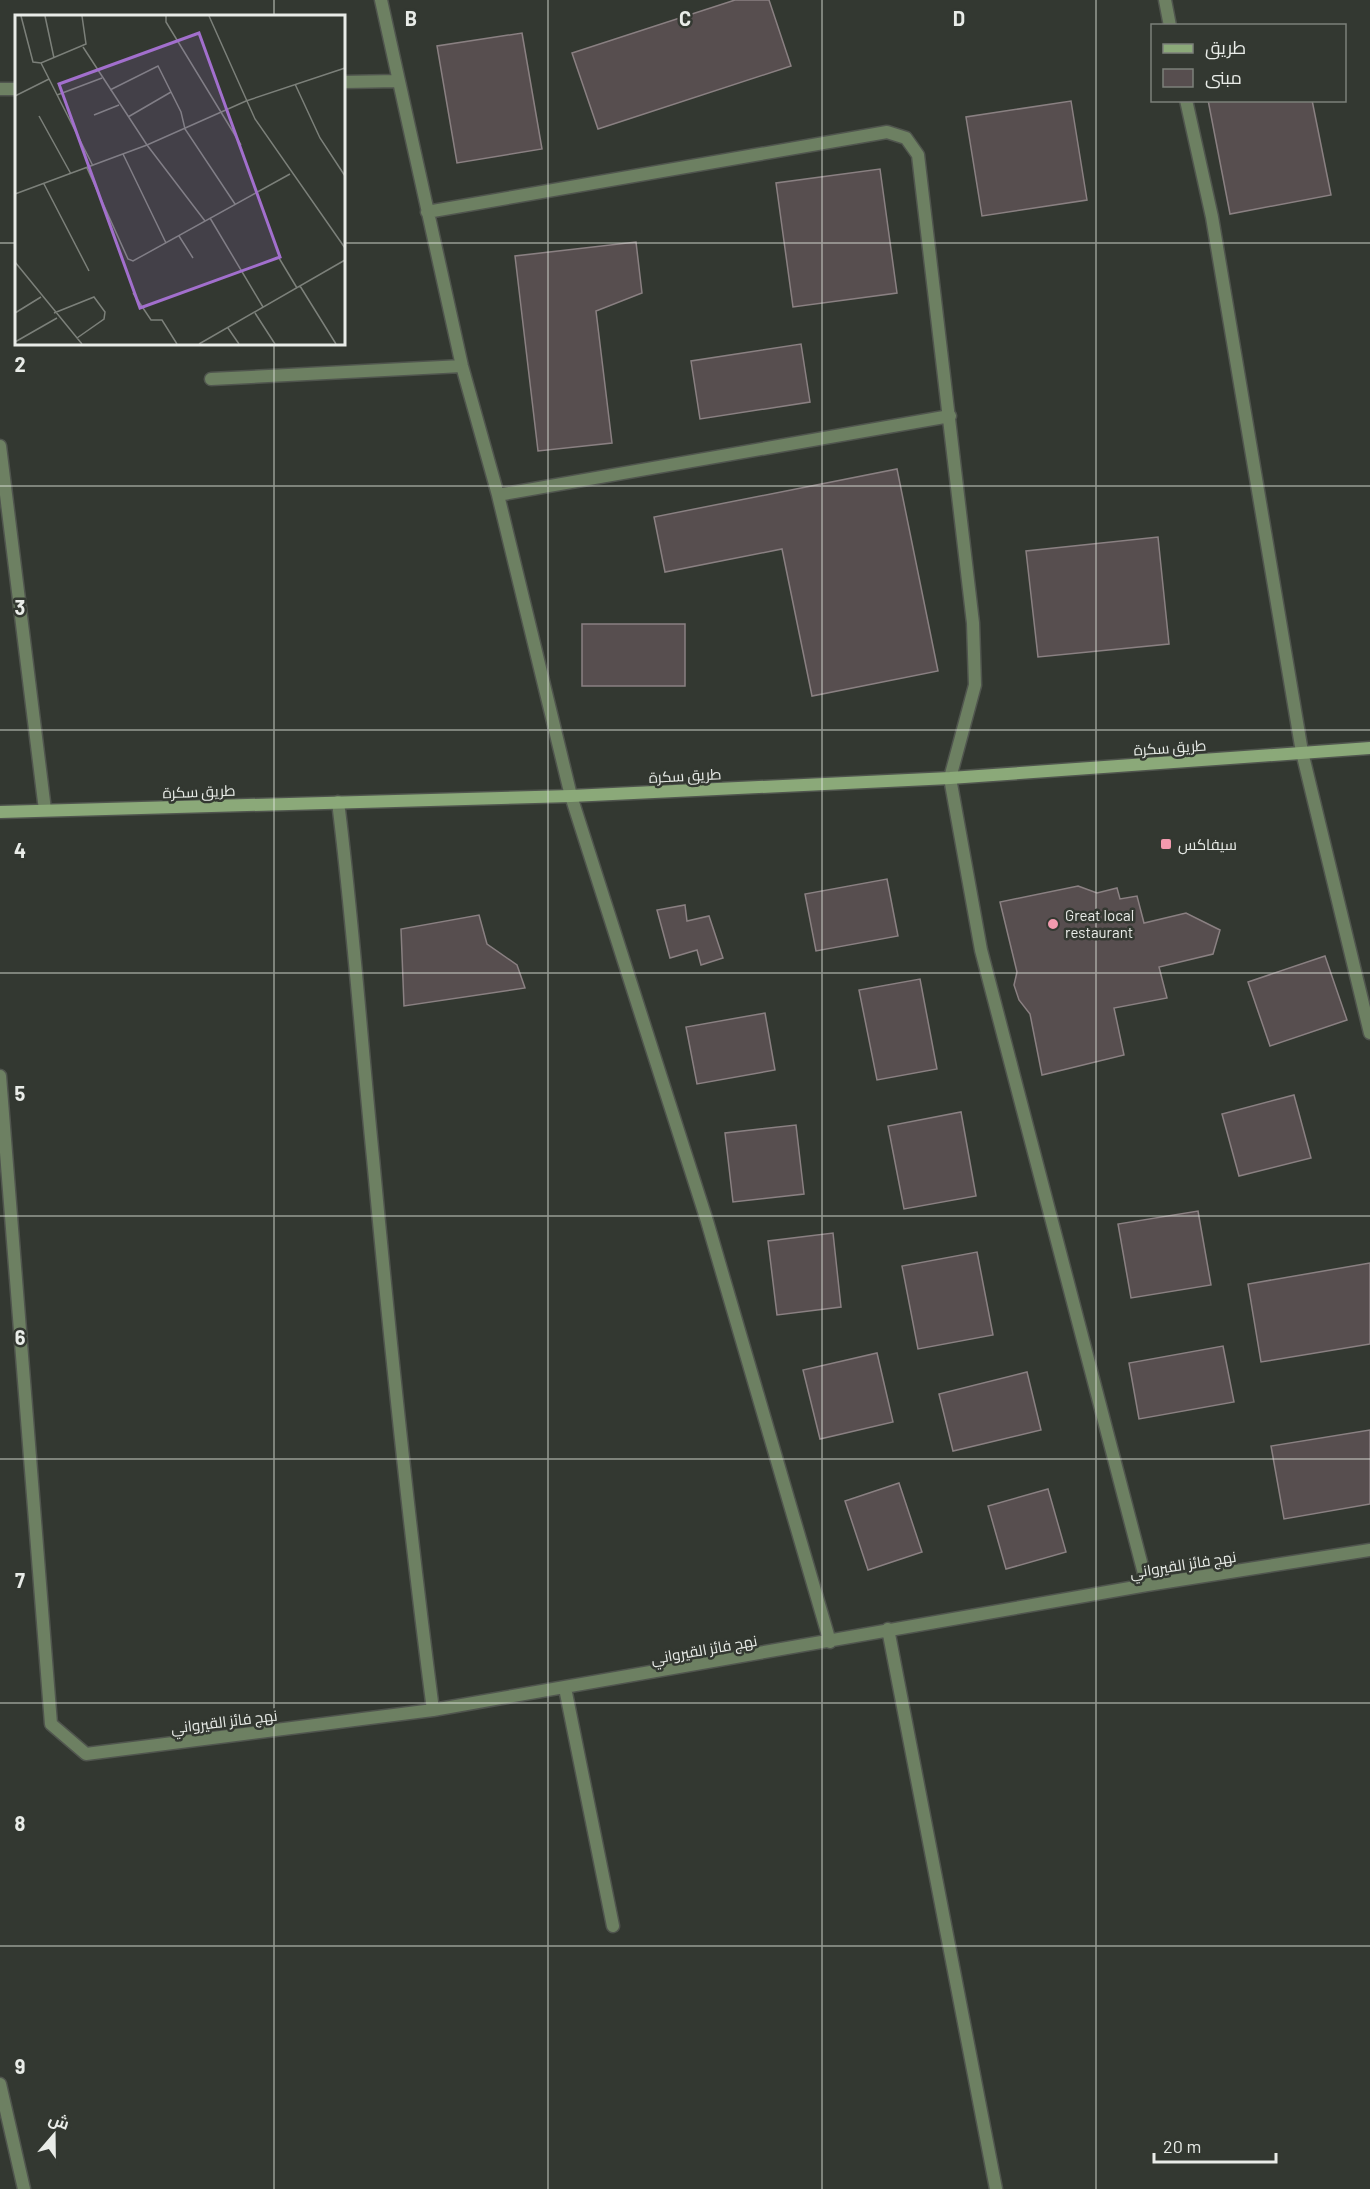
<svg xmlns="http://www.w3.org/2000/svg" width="1370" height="2189" font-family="Barlow,Cairo,sans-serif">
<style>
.building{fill:#574e4f;stroke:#8a8082;stroke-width:1.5}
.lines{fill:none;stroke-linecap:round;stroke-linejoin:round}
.minor-casing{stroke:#50554e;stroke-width:15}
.secondary-casing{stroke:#50554e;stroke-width:15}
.minor{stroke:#6d8062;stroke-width:12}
.secondary{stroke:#8ba979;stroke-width:12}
.grid{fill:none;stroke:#e9ece8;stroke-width:1.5;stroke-opacity:0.55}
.poi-dot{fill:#f29aae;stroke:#333831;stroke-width:2}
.labels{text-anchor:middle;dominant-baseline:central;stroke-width:5;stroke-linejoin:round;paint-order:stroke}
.street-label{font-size:15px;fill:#e9ece8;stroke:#333831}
.poi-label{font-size:15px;fill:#e9ece8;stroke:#333831;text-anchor:start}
.inset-road{fill:none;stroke:#7c807a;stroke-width:1.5}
.view{fill:#a26fcd;fill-opacity:0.15;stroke:#a26fcd;stroke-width:3}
.inset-edge{fill:none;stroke:#e9ece8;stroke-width:3}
.grid-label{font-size:20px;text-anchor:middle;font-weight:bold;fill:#e9ece8;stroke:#333831;stroke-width:5;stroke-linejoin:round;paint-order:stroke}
</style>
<rect width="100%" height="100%" fill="#333831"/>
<path class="building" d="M735,0H769L791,66L598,129L572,53Z
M522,33L542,149L457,163L437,46Z
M1208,100H1312L1331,195L1230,214Z
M1071,101L1087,200L982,216L966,117Z
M880,169L897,293L793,307L776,183Z
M636,242L642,293L596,311L612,443L538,451L515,256Z
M801,344L810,402L700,419L691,361Z
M897,469L938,671L812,696L782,549L665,572L654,517Z
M1158,537L1169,644L1038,657L1026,551Z
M582,624H685V686H582Z
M887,879L898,936L816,951L805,894Z
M1078,886L1097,893L1117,888L1120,899L1137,896L1144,923L1186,913L1220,930L1213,954L1159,967L1167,998L1114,1008L1124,1055L1042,1075L1030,1014L1019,1000L1014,985L1017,972L1000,902Z
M685,905L687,921L709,916L723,958L701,965L697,950L670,958L657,910Z
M479,915L487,944L517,965L525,988L404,1006L401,929Z
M1325,956L1347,1020L1270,1046L1248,982Z
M920,979L937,1069L877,1080L859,990Z
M765,1013L775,1070L697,1084L686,1027Z
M1294,1095L1311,1158L1239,1176L1222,1114Z
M961,1112L976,1196L904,1209L888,1126Z
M796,1125L804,1194L733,1202L725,1133Z
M1198,1211L1211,1285L1131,1298L1118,1224Z
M833,1233L841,1307L777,1315L768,1241Z
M977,1252L993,1335L918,1349L902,1266Z
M1370,1263V1344L1261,1362L1248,1284Z
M1223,1346L1234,1402L1139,1419L1129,1363Z
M877,1353L893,1422L820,1439L803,1370Z
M1027,1372L1041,1430L953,1451L939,1394Z
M1370,1430V1504L1284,1519L1271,1446Z
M899,1483L922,1552L868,1570L845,1501Z
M1048,1489L1066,1552L1006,1569L988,1506Z"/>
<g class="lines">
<defs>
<path id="minor" d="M381,0L462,366L498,495L571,796L707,1221L830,1642
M1165,0L1170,26
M344,82L397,81
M0,89H16
M1186,100L1212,217L1302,752L1370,1033
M427,212L887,132L906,138L918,155L973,623L975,685L950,778L981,950L1147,1585
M211,379L462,366
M0,446L45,810
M498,495L950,416
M338,802C353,920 361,1039 373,1158C390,1342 409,1526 433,1710
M0,1076L51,1724L86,1754L433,1710L1147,1585L1370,1550
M888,1629L996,2189
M565,1688L613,1926
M0,2084L24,2189"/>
<path id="secondary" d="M0,812L571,796L950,778L1370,748"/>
</defs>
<use href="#minor" class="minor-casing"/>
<use href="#secondary" class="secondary-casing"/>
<use href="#minor" class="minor"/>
<use href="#secondary" class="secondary"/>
</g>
<path class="grid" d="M274,0V16M548,0V2189M822,0V2189M1096,0V2189M0,243H16M344,243H1370M274,344V2189M0,486H1370M0,730H1370M0,973H1370M0,1216H1370M0,1459H1370M0,1703H1370M0,1946H1370"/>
<g class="poi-dot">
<rect x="1160" y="838" width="12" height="12" rx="3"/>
<circle cx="1053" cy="924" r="6"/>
</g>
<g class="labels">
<g class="street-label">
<text transform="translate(1170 747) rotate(-4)">طريق سكرة</text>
<text transform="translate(685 775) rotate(-3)">طريق سكرة</text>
<text transform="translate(199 791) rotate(-2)">طريق سكرة</text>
<text transform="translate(1183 1564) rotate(-9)">نهج فائز القيرواني</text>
<text transform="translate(704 1649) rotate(-10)">نهج فائز القيرواني</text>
<text transform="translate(224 1721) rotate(-7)">نهج فائز القيرواني</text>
</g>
<g class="poi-label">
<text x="1178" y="844">سيفاكس</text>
<text x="1065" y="915">Great local<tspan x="1065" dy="17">restaurant</tspan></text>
</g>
</g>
<g transform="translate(15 15)">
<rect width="330" height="330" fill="#333831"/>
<path class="inset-road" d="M6,1L18,47L26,48L71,29L67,1M30,1L39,43M151,1V7L226,130M194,1L240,104L330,233M68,32L132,130L190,206M26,48L78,151M280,69L305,123L330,161M95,75L143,51L166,97L170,114L220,189M42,80L87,63M0,81L34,64M79,100L104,90M24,101L56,159M113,102L156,77M108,139L151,228M72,153L113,244L118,246L275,159M29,169L74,256M0,179L132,130L231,86L330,53M195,203L248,292M164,221L178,243M264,243L282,273M0,247L67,329M285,271L321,329M118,278L136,305H147L162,329M0,298L26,282M39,298L79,282L90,297L89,304L62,323M240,298L260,329M213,313L224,329M0,327L42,303M184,329L330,245"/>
<path class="view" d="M184,18L265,242L125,293L44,69Z"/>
<rect width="330" height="330" class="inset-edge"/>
</g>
<g class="grid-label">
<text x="411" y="26">B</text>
<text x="685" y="26">C</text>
<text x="959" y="26">D</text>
<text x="20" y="372">2</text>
<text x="20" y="615">3</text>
<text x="20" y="858">4</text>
<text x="20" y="1101">5</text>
<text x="20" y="1345">6</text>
<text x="20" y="1588">7</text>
<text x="20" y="1831">8</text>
<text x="20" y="2074">9</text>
</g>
<rect x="1151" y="24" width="195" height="78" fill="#333831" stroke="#7c807a" stroke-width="1.5"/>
<rect x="1163" y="44" width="30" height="9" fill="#8ba979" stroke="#7c807a" stroke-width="1.5"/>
<text x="1205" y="54" font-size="18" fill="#e9ece8">طريق</text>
<rect x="1163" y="69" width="30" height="18" fill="#574e4f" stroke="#7c807a" stroke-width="1.5"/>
<text x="1205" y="84" font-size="18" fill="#e9ece8">مبنى</text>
<g transform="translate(54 2135) rotate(20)" stroke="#333831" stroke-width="4.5" paint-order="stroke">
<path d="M0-4.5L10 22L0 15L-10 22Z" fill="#e9ece8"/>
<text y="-9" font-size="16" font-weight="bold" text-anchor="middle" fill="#e9ece8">ش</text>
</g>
<path d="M1154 2153v9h122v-9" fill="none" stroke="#e9ece8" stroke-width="3"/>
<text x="1163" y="2153" font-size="18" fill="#e9ece8" stroke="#333831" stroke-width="4.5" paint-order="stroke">20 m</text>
</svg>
